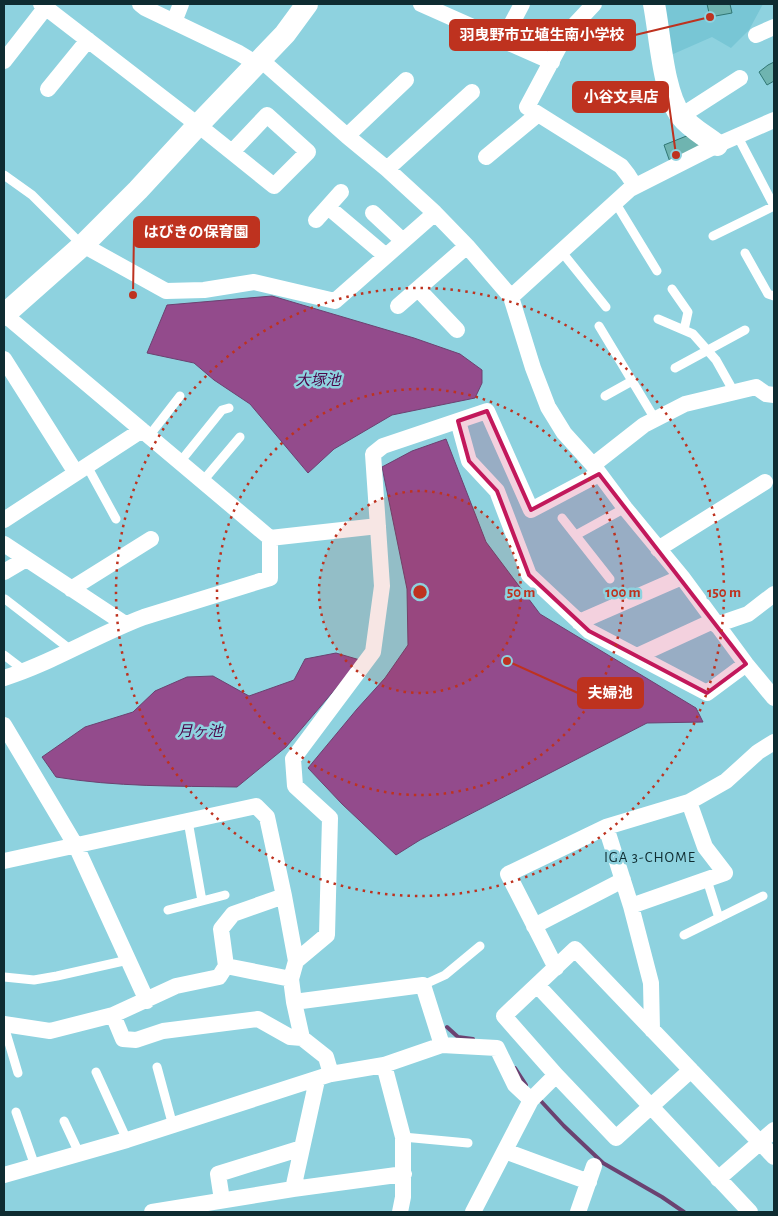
<svg xmlns="http://www.w3.org/2000/svg" width="778" height="1216" font-family="'Alegreya Sans','Noto Sans JP',sans-serif">
<style>
.built{fill:#78c6d5}
.water{fill:#934b8c;stroke:#6b4271}
.lines{fill:none;stroke-linecap:round;stroke-linejoin:round}
.stream{stroke:#6b4271;stroke-width:4}
.building{fill:#6fb4b0;stroke:#317774}
.lane{stroke:#fff;stroke-width:9}
.street{stroke:#fff;stroke-width:16}
.secondary{stroke:#fff;stroke-width:22}
.marked{fill:#c2185b;fill-opacity:0.2;stroke:#c2185b;stroke-width:4;stroke-linejoin:round}
.ring{fill:none;stroke:#be321f;stroke-width:2.5;stroke-dasharray:2.5 5}
.labels{text-anchor:middle;dominant-baseline:central;stroke-width:5;stroke-linejoin:round;paint-order:stroke}
.water-label{font-size:15px;font-style:italic;fill:#4d0549;stroke:#8ed2df}
.neighbourhood-label{font-size:15px;letter-spacing:1px;fill:#0f2c31;stroke:#8ed2df}
.centre{fill:#be321f;stroke:#8ed2df;stroke-width:2.5}
.ring-label{font-size:15px;text-anchor:middle;font-weight:bold;fill:#be321f;stroke:#8ed2df;stroke-width:5;stroke-linejoin:round;paint-order:stroke}
.leader{fill:none;stroke:#be321f;stroke-width:2}
.callout-dot{fill:#be321f;stroke:#8ed2df;stroke-width:2}
.callout{fill:#be321f;stroke:#be321f;stroke-width:2}
.callout-label{font-size:15px;text-anchor:middle;font-weight:bold;fill:#fff}
</style>
<rect width="100%" height="100%" fill="#8ed2df"/>
<path class="built" d="M661,4H763L749,30L731,48L712,37L671,55Z"/>
<path class="water" d="M272,296L414,338L460,354L482,370V383L475,398L392,415L334,449L308,473L250,404L214,380L194,363L147,353L167,305Z
M446,439L486,542L540,614L696,708L703,722L647,723L420,840L396,855L342,804L308,768L357,709L385,678L408,645L407,589L382,467L412,451Z
M336,653L360,660L286,747L237,787C177,786 115,787 56,777L42,757L85,727L133,712L155,691L187,677L213,676L249,696L294,680L305,659Z"/>
<g class="lines">
<path class="stream" d="M447,1027L458,1037L473,1039
M515,1068L526,1085
M539,1099L564,1126L603,1163L662,1197L684,1212"/>
</g>
<path class="building" d="M707,4H730L732,13L710,17Z
M774,62V81L767,85L759,72L768,65Z
M689,135L696,140L700,148L670,162L664,145Z"/>
<g class="lines">
<path class="lane" d="M4,175L32,195L82,245
M615,202L657,271
M713,236L774,206L738,137
M561,251L606,307
M745,253L768,294L774,296
M672,289L688,312L684,330
M658,319L693,334L716,360L734,392
M599,326L655,419
M675,368L745,330
M605,396L632,381
M149,436L180,396
M180,462L222,410L229,408
M87,466L116,519
M202,482L240,437
M562,518L610,579
M576,535L625,508
M5,599L71,650
M4,655L25,671
M188,821L202,901
M707,880L719,918
M168,910L225,895
M684,935L763,896
M4,977L34,980L57,976L128,960
M423,985L445,975L480,946
M4,1026L18,1073
M157,1067L173,1126
M96,1072L127,1140
M16,1112L35,1166
M64,1121L79,1153
M403,1137L468,1143"/>
<path class="street" d="M41,4L198,125L274,186L308,152L267,115L232,152
M140,4L145,8L239,53L257,64
M421,4L552,62
M594,4L566,34L527,107L621,166L628,175L635,186
M174,22L181,4
M756,35L774,27
M503,40L522,4
M261,60L347,136L387,169L435,213L467,246L511,297L533,368L548,407L564,433L593,465L625,508L682,577L746,664L774,698
M4,61L46,7
M48,89L88,40
M681,116L740,78
M347,136L406,80
M486,157L538,114
M387,169L472,92
M328,207L386,256
M373,213L403,241
M316,220L341,192
M83,245L166,291L204,290L254,282L335,301L435,213
M418,289L457,330
M511,297L630,189L717,145L774,120
M398,306L467,246
M4,314L270,538L378,526
M4,359L76,473
M458,421L469,461L497,491L529,575L589,631L707,693L746,664
M593,465L644,425L685,404L756,387L766,394L774,395
M4,520L142,430
M4,544L125,624
M658,549L765,482
M4,572L26,559
M71,589L151,539
M579,622L682,577
M716,625L748,614L774,594
M637,656L713,621
M4,678C52,663 96,635 144,617L270,578V538
M4,725L76,846L147,1001
M4,861L256,806L267,817L284,896L296,961L291,979
M631,906L725,873L705,847L689,802
M534,926L623,880
M296,961L327,935L330,818L295,786L293,759L373,652L382,586L373,454L383,446L487,411L531,510L599,474
M226,966L291,979L294,1002L302,1038L326,1057L331,1074
M556,968L508,874L606,827
M537,985L750,1212
M294,1002L423,985L442,1045
M113,1015L123,1039L136,1040L163,1031L258,1019L290,1037L302,1038
M4,1024L50,1031L113,1015L176,986L219,977L226,966L221,929L233,914L284,896
M652,1030L651,983L631,906L606,827L689,802L726,781L758,752L774,742
M691,1070L616,1138L556,1075L504,1016L575,949L774,1157
M317,1080L293,1189L404,1174
M531,1100L556,1075
M505,1151L589,1182
M4,1175L127,1140L331,1074L384,1065
M718,1179L774,1130
M222,1200L218,1174L302,1148
M152,1212L293,1189
M400,1212L403,1197V1137L384,1065L442,1045L497,1048L515,1085L531,1100L473,1212
M578,1212L594,1166"/>
<path class="secondary" d="M654,4C660,34 663,93 681,116C690,128 706,136 717,145
M4,315L83,245L138,190L198,125L285,34L307,4"/>
</g>
<path class="marked" d="M487,411L531,510L599,474L746,664L707,693L589,631L529,575L497,491L469,461L458,421Z"/>
<circle cx="420" cy="592" r="101" fill="#be321f" fill-opacity=".12"/>
<g class="ring">
<circle cx="420" cy="592" r="101"/>
<circle cx="420" cy="592" r="203"/>
<circle cx="420" cy="592" r="304"/>
</g>
<g class="labels">
<g class="water-label">
<text x="318" y="380">大塚池</text>
<text x="200" y="731">月ヶ池</text>
</g>
<g class="neighbourhood-label">
<text x="650" y="857">IGA 3-CHOME</text>
</g>
</g>
<circle cx="420" cy="592" r="8" class="centre"/>
<g class="ring-label">
<text x="521" y="597">50 m</text>
<text x="623" y="597">100 m</text>
<text x="724" y="597">150 m</text>
</g>
<path class="leader" d="M710 17L635 35M676 155L668 97M133 295L134 232M507 661L578 693"/>
<g class="callout-dot">
<circle cx="710" cy="17" r="5"/>
<circle cx="676" cy="155" r="5"/>
<circle cx="133" cy="295" r="5"/>
<circle cx="507" cy="661" r="5"/>
</g>
<g class="callout">
<rect x="450" y="20" width="185" height="30" rx="5"/>
<rect x="573" y="82" width="95" height="30" rx="5"/>
<rect x="134" y="217" width="125" height="30" rx="5"/>
<rect x="578" y="678" width="65" height="30" rx="5"/>
</g>
<g class="callout-label">
<text x="542" y="40">羽曳野市立埴生南小学校</text>
<text x="621" y="102">小谷文具店</text>
<text x="196" y="237">はびきの保育園</text>
<text x="610" y="698">夫婦池</text>
</g>
<rect width="778" height="1216" fill="none" stroke="#0f2c31" stroke-width="10"/>
</svg>
